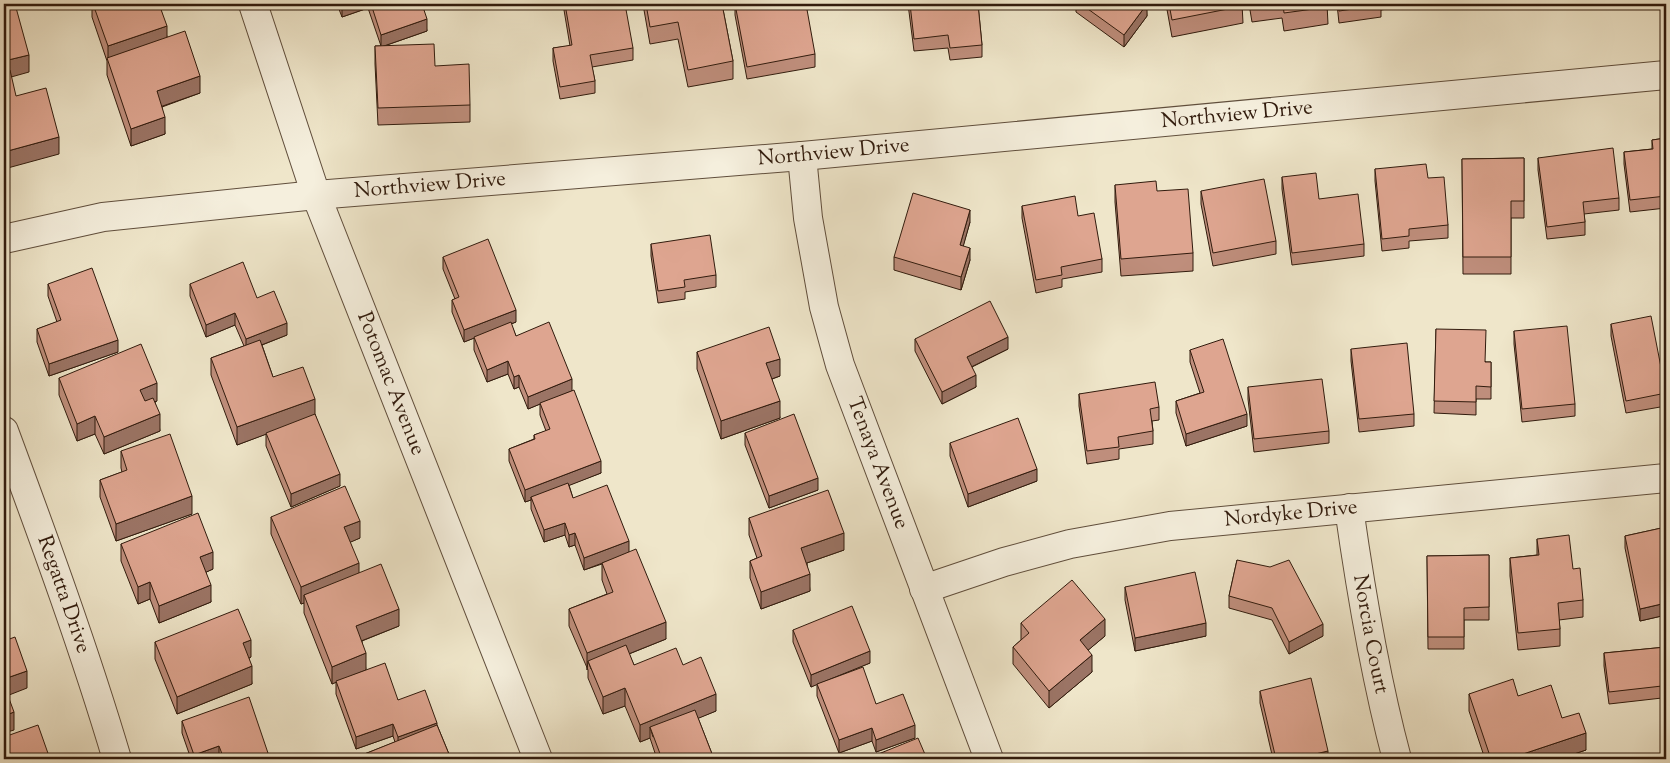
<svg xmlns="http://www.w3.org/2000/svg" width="1670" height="763" font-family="'Sorts Mill Goudy',serif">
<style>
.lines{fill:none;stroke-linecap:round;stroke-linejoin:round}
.minor-casing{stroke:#604e3c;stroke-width:30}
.minor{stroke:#f5efdd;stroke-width:28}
.wall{fill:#bf8e7c;stroke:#311b0d}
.shaded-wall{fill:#9b7465;stroke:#311b0d}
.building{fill:#dea590;stroke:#311b0d}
.labels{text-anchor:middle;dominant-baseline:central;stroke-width:5;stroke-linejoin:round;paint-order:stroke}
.street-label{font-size:21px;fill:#311b0d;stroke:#f5efdd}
</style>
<rect width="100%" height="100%" fill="#efe6ca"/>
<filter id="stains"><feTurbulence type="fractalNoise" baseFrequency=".004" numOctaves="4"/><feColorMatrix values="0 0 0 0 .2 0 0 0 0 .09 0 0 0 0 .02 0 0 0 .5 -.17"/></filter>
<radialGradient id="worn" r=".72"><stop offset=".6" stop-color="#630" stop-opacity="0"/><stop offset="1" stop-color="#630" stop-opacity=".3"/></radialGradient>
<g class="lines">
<defs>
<g id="minor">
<path id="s1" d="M253,4L316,195L538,759"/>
<path id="s2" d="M802,156L808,218L824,307L840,365L989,759"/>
<path id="s3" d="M4,239L103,217L316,195L802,156L1666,75"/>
<path id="s4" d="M4,431C44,539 84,648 117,759"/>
<path id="s5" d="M1349,508C1361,593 1375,677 1397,759"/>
<path id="s6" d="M924,589L1004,562L1070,544L1170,526L1666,478"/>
</g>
</defs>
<use href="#minor" class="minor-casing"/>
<use href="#minor" class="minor"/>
</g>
<path class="wall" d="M92,4H164L160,5L167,37L200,93L162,107L165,134L131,146L107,75V61L92,17Z
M337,4H422L427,31L384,46L435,66L470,105V122L378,125L375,64V46H381L368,8L342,17Z
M563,4H596V5L633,48V60L592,67L595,81V93L560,99L553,61V48L570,46Z
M644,4H722L733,61V79L688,87L678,39L650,44L644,10Z
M735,4L815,54V67L747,79L735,15Z
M908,4H978L982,45V57L950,60L948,48L914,51Z
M1076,4H1146L1147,16L1124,47L1076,12Z
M1166,4H1242L1243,23L1172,37Z
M1249,4H1327L1328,24L1284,31L1282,18L1252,22Z
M1337,4H1411V5L1381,10V17L1339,23Z
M1666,138V208L1630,212L1624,164V152L1652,149V140Z
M1524,158V218H1511V274H1463L1462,159Z
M1538,158L1619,198V210L1584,214L1585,222V235L1547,239L1538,170Z
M1375,169L1428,178L1448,225V238L1409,241V248L1382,251L1375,181Z
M1282,177L1319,199L1364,244V256L1292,265L1282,189Z
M1115,185L1157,191L1193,253V271L1121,276L1115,202Z
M1201,191L1276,241V254L1213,266L1201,204Z
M1022,206L1078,216L1102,259V272L1062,279V287L1036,293L1022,218Z
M970,222L963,246L970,260L961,290L894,270V257Z
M651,244L716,275V287L685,292V299L658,303L651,256Z
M443,257L516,322L511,324L516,336L572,391L601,473L569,485L573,498L629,552L666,639L629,654L634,665H683L716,711L698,718L714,759H657L650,738L640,742L625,706L603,714L588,678V670L569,626V609L607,594L602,580V564L584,570L575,545L569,547L565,535L544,542L531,509V500L525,502L509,461V449L534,439V435L546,431L540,415V404L528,409L519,387L514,389L508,374L487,382L474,350V338L464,342L452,312V300L455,299L443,269Z
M48,284L118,352L49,376L37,342V329L57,322L48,296Z
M190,284L257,298L287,335L262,345L273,377L315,414L340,486L291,507L266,446V434L237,445L211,375V358L244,346L235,325L206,337L190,296Z
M1611,324L1666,392V406L1626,413L1611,336Z
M1436,329L1486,362H1491V399H1476V415L1434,413Z
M1514,331L1575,404V416L1522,422L1514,344Z
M915,339L1008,349L972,367L976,387L942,404L915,351Z
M1351,349L1414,414V426L1359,432L1351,361Z
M1190,350L1247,426L1186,446L1176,413V401L1200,393L1190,362Z
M697,352L780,376L772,379L780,418L721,439L697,369Z
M59,378L157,401H155L160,431L104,454L95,434L77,441L59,395Z
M1248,387L1329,431V443L1254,452L1248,399Z
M1079,394L1159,407V420L1152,421L1153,431V444L1119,449V459L1087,464L1079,406Z
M745,433L818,490L769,508L745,445Z
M950,443L1037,481L968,507L950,456Z
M121,451L192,514L116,541L100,497V480L122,472L121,468Z
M271,517L360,538L350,542L359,573L399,626L362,641L366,670L398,700L437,725L451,759H362V755L395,742L393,736L356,749L336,694V682L332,684L304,613V603L301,604L271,534Z
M749,518L844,550L807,563L810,591L761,609L750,578V561L757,558L749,535Z
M1666,527V615L1640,621L1625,548V536Z
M1537,539L1573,569L1583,600V617L1559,620L1560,629V646L1518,650L1510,576V558L1537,555Z
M121,544L213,569L206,572L211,602L159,623L150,599L138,604L121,561Z
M1489,555V620H1464V649H1428L1427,556Z
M1237,560L1323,636L1289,654L1272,620L1229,608V596Z
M1125,587L1206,636L1135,651L1125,600Z
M1021,623L1105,636L1088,650L1092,672L1049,708L1013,664V647L1021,640Z
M793,630L870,663L825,681L876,704L915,738L876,752L872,741L839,753L817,696V684L811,687L793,642Z
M155,642L251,657L249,658L252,684L177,714L155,659Z
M1666,647V717H1664L1662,698L1609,704L1604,666V653Z
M1260,691L1328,759H1273L1260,703Z
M1469,694L1518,696L1562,718L1586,750L1559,759H1485L1469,711Z
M182,721L270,759H191L182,733Z"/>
<path class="shaded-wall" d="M342,4H368V8L342,17Z
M1147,4V16L1124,47V35Z
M427,19V31L381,47V35Z
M167,26V43L108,60V46Z
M29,55V72L4,79V61Z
M200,76V93L157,108V91Z
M165,117V134L131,146V129Z
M59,137V154L4,169V152Z
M970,210V222L960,258V245Z
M970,248V260L961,290V277Z
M516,310V322L464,342V330Z
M235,313V325L206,337V325Z
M287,323V335L246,351V339Z
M1008,337V349L967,369V357Z
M118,340V352L49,376V364Z
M780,359V376L766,381V363Z
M508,361V374L487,382V370Z
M519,375V387L514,389V377Z
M976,375V387L942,404V392Z
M572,379V391L528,409V397Z
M157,383V401L140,407V390Z
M315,399V416L237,445V427Z
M780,401V418L721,439V421Z
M160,414V431L104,454V437Z
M1247,414V426L1186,446V434Z
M95,416V434L77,441V424Z
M601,461V473L532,500L531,497V500L525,502V490Z
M1037,469V481L968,507V494Z
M340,474V486L291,507V494Z
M818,478V490L769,508V496Z
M192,496V514L116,541V524Z
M360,521V538L344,545V527Z
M565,523V535L544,542V530Z
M575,533V545L569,547V535Z
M844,533V550L801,565V548Z
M629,541V553L584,570V558Z
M213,552V569L200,575V557Z
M359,563V580L304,595V603L301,604V587Z
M810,574V591L761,609V592Z
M150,582V599L138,604V587Z
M211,585V602L159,623V606Z
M1666,603V615L1640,621V609Z
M399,609V626L356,643V626Z
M9,618V635L4,637V620Z
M1105,619V636L1080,657V640Z
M666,622V639L591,669L588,661L587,670V653Z
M1206,623V636L1135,651V638Z
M1323,624V636L1289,654V642Z
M251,640V657L243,661V643Z
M870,651V663L811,687V675Z
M366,653V670L332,684V667Z
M1092,655V672L1049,708V691Z
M252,666V684L177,714V697Z
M27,671V688L4,697V679Z
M625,688V706L603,714V697Z
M716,694V711L653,737L650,727V738L640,742V725Z
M14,712V730L4,733V716Z
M437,723V735L398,749V737Z
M393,724V736L356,749V737Z
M915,725V738L876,752V740Z
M872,728V741L839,753V740Z
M1586,733V750L1559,759H1508Z
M219,746V759H194V755Z
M1328,751V759H1294Z"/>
<path class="building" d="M4,4H15L29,55L4,61Z
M93,4H159L167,26L108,46Z
M371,4H422L427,19L381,35Z
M565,4H596V5L607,4H625L633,48L590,55L595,81L560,87L553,48L572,45Z
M646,4H722L733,61L688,70L678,22L650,27Z
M735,4H806L815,54L747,67Z
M910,4H978L982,45L950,48L948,35L914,39Z
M1081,4H1147L1124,35Z
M1169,4H1242L1243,6L1172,20Z
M1283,4H1327L1328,7L1284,13Z
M1338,4H1380L1381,5L1339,11Z
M185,31L200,76L157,91L165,117L131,129L107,58Z
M434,44L435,66L469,64L470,105L378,108L375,46Z
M10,70L16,96L46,88L59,137L4,152V72Z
M1666,138V196L1630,200L1624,152L1653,149L1652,140Z
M1613,148L1619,198L1583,202L1585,222L1547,227L1538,158Z
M1524,158V201H1511V257H1463L1462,159Z
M1426,164L1428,178L1444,177L1448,225L1409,229V236L1382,239L1375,169Z
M1316,173L1319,199L1358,194L1364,244L1292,253L1282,177Z
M1264,179L1276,241L1213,253L1201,191Z
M1156,181L1157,191L1188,189L1193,253L1121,259L1115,185Z
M913,193L970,210L960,245L970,248L961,277L894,257Z
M1075,196L1078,216L1094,213L1102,259L1061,267L1062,275L1036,280L1022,206Z
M710,235L716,275L684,280L685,287L658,291L651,244Z
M488,239L516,310L464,330L452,300L459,297L443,257Z
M243,262L257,298L274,291L287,323L246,339L235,313L206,325L190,284Z
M92,268L118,340L49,364L37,329L61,320L48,284Z
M990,301L1008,337L967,357L976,375L942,392L915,339Z
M1651,316L1666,393L1626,401L1611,324Z
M511,322L516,336L549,322L572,379L528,397L519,375L514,377L508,361L487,370L474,337Z
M1567,326L1575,404L1522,409L1514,331Z
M769,327L780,359L766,363L780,401L721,421L697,352Z
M1436,329L1486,330L1485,362H1491V387L1476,386V402L1434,401Z
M1223,339L1247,414L1186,434L1176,401L1204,392L1190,350Z
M260,340L273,377L303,367L315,399L237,427L211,358Z
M1407,343L1414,414L1359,419L1351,349Z
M141,344L157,383L140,390L145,401L153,398L160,414L104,437L95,416L77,424L59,378Z
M1322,379L1329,431L1254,439L1248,387Z
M1155,382L1159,407L1150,409L1153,431L1118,437L1119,447L1087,451L1079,394Z
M574,390L601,461L525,490L509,449L535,439L534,435L550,429L540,403Z
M315,414L340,474L291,494L266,433Z
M794,414L818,478L769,496L745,433Z
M1018,418L1037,469L968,494L950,443Z
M170,434L192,496L116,524L100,480L127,470L121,451Z
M568,483L573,498L607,485L629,541L584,558L575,533L569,535L565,523L544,530L531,497Z
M345,486L360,521L344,527L359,563L301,587L271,517Z
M828,490L844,533L801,548L810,574L761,592L750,561L762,556L749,518Z
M198,513L213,552L200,557L211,585L159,606L150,582L138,587L121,544Z
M1666,527V603L1640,609L1625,536Z
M1569,535L1573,569L1580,568L1583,600L1558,603L1560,629L1518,633L1510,558L1539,555L1537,539Z
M636,549L666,622L587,653L569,609L613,592L602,563Z
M1489,555V607L1464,608V637H1428L1427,556Z
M1237,560L1270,567L1289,560L1323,624L1289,642L1272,608L1229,596Z
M381,564L399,609L356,626L366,653L332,667L304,595Z
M1195,572L1206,623L1135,638L1125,587Z
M1072,580L1105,619L1080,640L1092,655L1049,691L1013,647L1029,633L1021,623Z
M4,603L9,618L4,620Z
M852,606L870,651L811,675L793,630Z
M238,609L251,640L243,643L252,666L177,697L155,642Z
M15,637L27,671L4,679V641Z
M626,645L634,665L676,648L683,665L701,657L716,694L640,725L625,688L603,697L588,661Z
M1666,647V705H1664L1662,686L1609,692L1604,653Z
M385,663L398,700L425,690L437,723L398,737L393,724L356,737L336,681Z
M863,667L876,704L903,694L915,725L876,740L872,728L839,740L817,684Z
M1311,678L1328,751L1294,759H1276L1260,691Z
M1513,679L1518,696L1551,685L1562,718L1579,713L1586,733L1508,759H1491L1469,694Z
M4,685L14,712L4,716Z
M249,697L270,759H224L219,746L194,755L182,721Z
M695,710L714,759H662L650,727Z
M38,725L50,759H4V737Z
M437,725L451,759H364L362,755Z
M918,738L927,759H866Z
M1340,757L1341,759H1332Z"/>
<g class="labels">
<g class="street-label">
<text stroke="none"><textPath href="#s3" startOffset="1240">Northview Drive</textPath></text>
<text stroke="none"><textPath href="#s3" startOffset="835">Northview Drive</textPath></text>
<text stroke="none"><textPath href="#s3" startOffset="430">Northview Drive</textPath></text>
<text stroke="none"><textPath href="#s1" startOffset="404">Potomac Avenue</textPath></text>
<text stroke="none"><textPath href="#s2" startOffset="318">Tenaya Avenue</textPath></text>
<text stroke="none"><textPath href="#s6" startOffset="376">Nordyke Drive</textPath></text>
<text stroke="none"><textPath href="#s4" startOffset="174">Regatta Drive</textPath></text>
<text stroke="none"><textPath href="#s5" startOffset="128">Norcia Court</textPath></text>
</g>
</g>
<rect width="1670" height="763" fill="none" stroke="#efe6ca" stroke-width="20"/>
<rect x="5" y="5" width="1660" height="753" fill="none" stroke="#311b0d" stroke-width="2.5"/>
<rect x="10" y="10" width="1650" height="743" fill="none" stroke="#311b0d"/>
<rect width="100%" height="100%" filter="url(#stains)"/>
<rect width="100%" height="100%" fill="url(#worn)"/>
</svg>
